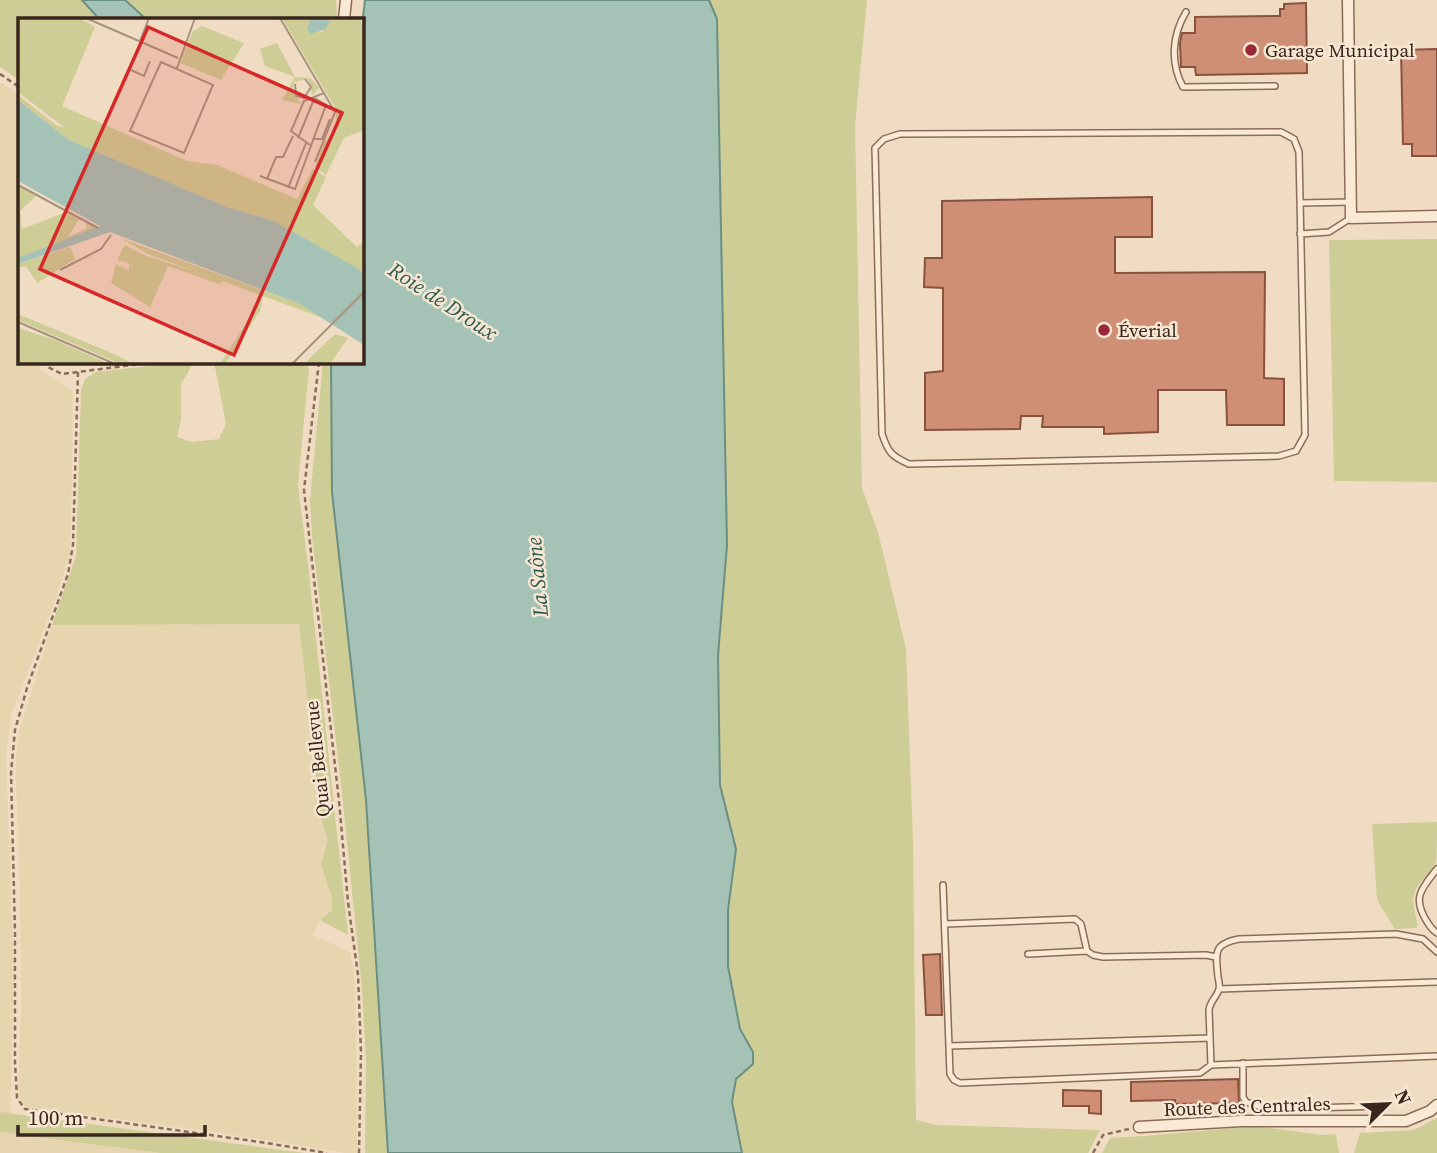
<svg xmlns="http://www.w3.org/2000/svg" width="1437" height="1153" font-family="'Source Serif 4',serif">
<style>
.farmland{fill:#e6d5af}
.green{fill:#cecd95}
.water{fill:#a4c2b5;stroke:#6b9082;stroke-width:2}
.building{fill:#cf8f76;stroke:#8a513d;stroke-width:2}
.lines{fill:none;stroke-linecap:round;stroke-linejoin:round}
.lane-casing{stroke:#8a6c58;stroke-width:8}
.street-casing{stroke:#8a6c58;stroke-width:13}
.path{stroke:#8a6c58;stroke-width:2.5;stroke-dasharray:5 3.5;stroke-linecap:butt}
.lane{stroke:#faead5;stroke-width:5}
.street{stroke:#faead5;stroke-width:10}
.poi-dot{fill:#9b2637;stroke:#f7e7d2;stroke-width:2.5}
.labels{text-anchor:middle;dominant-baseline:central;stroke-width:5;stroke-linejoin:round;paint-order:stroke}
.poi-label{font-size:19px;fill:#39271d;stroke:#f7e7d2;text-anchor:start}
.street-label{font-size:19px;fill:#39271d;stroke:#f7e7d2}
.water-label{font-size:21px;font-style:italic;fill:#2c5a51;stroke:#f7e7d2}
.inset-road{fill:none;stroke:#a79480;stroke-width:2}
.view{fill:#d62828;fill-opacity:0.15;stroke:#d62828;stroke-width:3.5}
.inset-edge{fill:none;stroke:#39271d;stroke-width:3.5}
</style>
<rect width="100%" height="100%" fill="#f0dcc2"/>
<path class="farmland" d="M0,82L19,95V362H35L43,372L73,391L71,526L70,555L53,606L11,716L6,757L14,972L10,1114L0,1112Z
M299,624L321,818L328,840L321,865L332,897V910L320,920L312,935L350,952L354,975L356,1023L357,1153H346L208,1131L26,1107L19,1097L18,1092L21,1009L20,893L16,783V753L21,725L52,625Z
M0,1132L68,1140L160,1153H0Z"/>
<path class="green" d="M0,0H82L99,19H19V80L0,67Z
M125,0H336L337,19H146Z
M709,0H867L855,125L862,488L878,532L906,649L913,841L916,1120L937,1125L1100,1130L1088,1153H742L732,1102L736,1079L753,1064V1052L740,1029L728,966V910L736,849L720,785L718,656L727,545L717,19Z
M1437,239V482L1334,481L1329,240Z
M184,362H193L187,375L181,383V419L177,437L192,442L219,439L226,424L214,362H304L309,368L298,485L308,565L348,935L320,920L332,910V897L321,865L328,840L321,818L299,624L52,625L76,556L81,390L85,379L96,372Z
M323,362H331L332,492L366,800L388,1153H365L366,1061L362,989L342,793L312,536L310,499Z
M1437,822C1437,832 1437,854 1436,862C1431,874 1418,881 1414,894C1411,906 1418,917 1417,928L1395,929L1377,900L1372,824Z
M0,1112L23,1115L305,1153H160L0,1132Z
M1437,1118V1153H1354L1360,1133L1414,1130Z
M1255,1126L1322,1135L1336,1134L1339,1153H1102L1110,1138L1145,1136Z"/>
<path class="water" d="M82,0H125L146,19H99Z
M365,0H709L717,19L727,545L718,656L720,785L736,849L728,910V966L740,1029L753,1052V1064L736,1079L732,1102L742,1153H388L366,800L332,492L331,362H362V25Z"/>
<path class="building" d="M1306,3L1307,73L1196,75L1195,67H1181L1180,43L1182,33H1195V17L1280,16V9H1284V4Z
M1437,49V156H1412V144H1403L1401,50Z
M1152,197V237H1115V273L1265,272L1264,378L1284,379V425H1227L1226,390H1158V432L1104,434V427H1042L1043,416H1021L1020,429L925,430V373L943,371V288L924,287L925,258H942V201Z
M940,954L942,1015H926L923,955Z
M1238,1079L1239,1103L1175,1104V1100L1131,1101V1082Z
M1063,1090L1101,1091V1114L1089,1113V1106H1063Z"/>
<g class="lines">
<defs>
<path id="lane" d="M1186,12C1172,35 1170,63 1183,87L1275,86
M1281,132L1294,139L1299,152L1305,435L1296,451L1279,456L909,464C891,456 888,452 882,434L875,148L884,139L900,134Z
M1300,203L1351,202
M1300,234L1329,232L1351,218
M1437,869C1422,888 1412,897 1426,920C1430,926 1431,929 1437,933
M943,885L950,1074L954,1080L960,1083L1200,1073L1211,1065L1437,1056
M945,924L1075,919L1081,924L1087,951L1093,955L1103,957L1206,955L1216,957
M1028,954L1087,951
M1219,989L1437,982
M949,1046L1210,1038
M1243,1063V1097L1246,1102L1267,1109L1385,1106
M1211,1065L1209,1010C1210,1001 1217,997 1219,989C1220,985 1219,981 1218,977C1216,954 1212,944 1239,939L1396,934L1423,939L1437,952"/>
<path id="street" d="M1348,0L1351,218L1437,216
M344,19L346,0
M1139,1127L1241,1121H1406L1430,1111L1437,1105"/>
</defs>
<use href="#lane" class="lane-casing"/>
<use href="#street" class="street-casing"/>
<path class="path" d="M0,74L19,87
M42,362L48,367L62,374L155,362
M319,362L304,490L339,801L348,902L358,975L361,1052L359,1153
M78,372L73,545L68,574L27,688L15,730L11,773L15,932V1062L17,1098L25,1109L260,1142L327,1153
M1093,1153L1103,1135L1129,1129"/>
<use href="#lane" class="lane"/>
<use href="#street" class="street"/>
</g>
<g class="poi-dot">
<circle cx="1251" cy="50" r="7"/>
<circle cx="1104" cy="330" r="7"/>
</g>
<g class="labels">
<g class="poi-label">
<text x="1265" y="50">Garage Municipal</text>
<text x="1118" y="330">Éverial</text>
</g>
<g class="street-label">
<text transform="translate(317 759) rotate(-96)">Quai Bellevue</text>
<text transform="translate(1247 1106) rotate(-2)">Route des Centrales</text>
</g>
<g class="water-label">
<text transform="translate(443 301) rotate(33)">Roie de Droux</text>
<text transform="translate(537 577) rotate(-95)">La Saône</text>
</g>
</g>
<g transform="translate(18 18)">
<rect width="346" height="346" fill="#f0dcc2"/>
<path d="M0,0H61L77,9L44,88L169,143L199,147L279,181L295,150L308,159L295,187L339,229L346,223V256L256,203L209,189L51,122L0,82V77L38,107L47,110L0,74ZM264,0H293L289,10L304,14L313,0H342L346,10V112L326,120L308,157L297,149L306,124L318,112V91ZM184,8L226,25L203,62L162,45L175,13ZM259,25L277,59L292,60L301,70L294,77L290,61L276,64L274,73L283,86L264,82L277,59L247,48L242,31ZM0,168L18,178L2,193L4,211L48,194L61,201L50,219L69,210L67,204L79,210L0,240ZM102,220L282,286L316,304L130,236ZM107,227L126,237L206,263L201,266L150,248L132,289L93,265L98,246L111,252V245L99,242ZM52,229L57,241L19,265L8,248L0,250V246ZM245,279L242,293L207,346H202ZM0,296L89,333L116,346H103L0,302ZM0,310L37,322L91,346H0ZM317,316L330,320L312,346H286Z" fill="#cecd95"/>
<path d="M293,0H313L308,11L292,16L289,10ZM0,82L51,122L209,189L256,203L339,250L346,256V327L282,286L92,214L0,246V240L82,208L0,163Z" fill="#a4c2b5"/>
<path class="inset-road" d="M68,0L160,40M262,0L317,94L297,144M122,23L131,0M143,44L195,67L166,135L112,113ZM159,50L177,0M113,52L126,58L132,43M277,66L278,78L286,80L293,69L287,61M280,120L297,79M295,121H304L312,101M292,127L273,113L286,83L306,75M242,158L277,171L308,87L295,79M249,161L258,139H265L275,118M0,167L80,210M270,170L288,125M42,252L83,231L93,217M0,304L97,346M274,346L347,273"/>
<path class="view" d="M130,9L324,95L216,337L22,251Z"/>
<rect width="346" height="346" class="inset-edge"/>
</g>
<g transform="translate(1388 1104) rotate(66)" stroke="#f7e7d2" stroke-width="5" paint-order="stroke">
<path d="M0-5L12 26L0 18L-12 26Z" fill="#39271d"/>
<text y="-10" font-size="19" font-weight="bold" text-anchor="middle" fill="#39271d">N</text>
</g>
<path d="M18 1125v10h187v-10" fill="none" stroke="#39271d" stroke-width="3.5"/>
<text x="28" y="1125" font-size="21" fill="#39271d" stroke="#f7e7d2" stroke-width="5" paint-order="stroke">100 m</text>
</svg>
